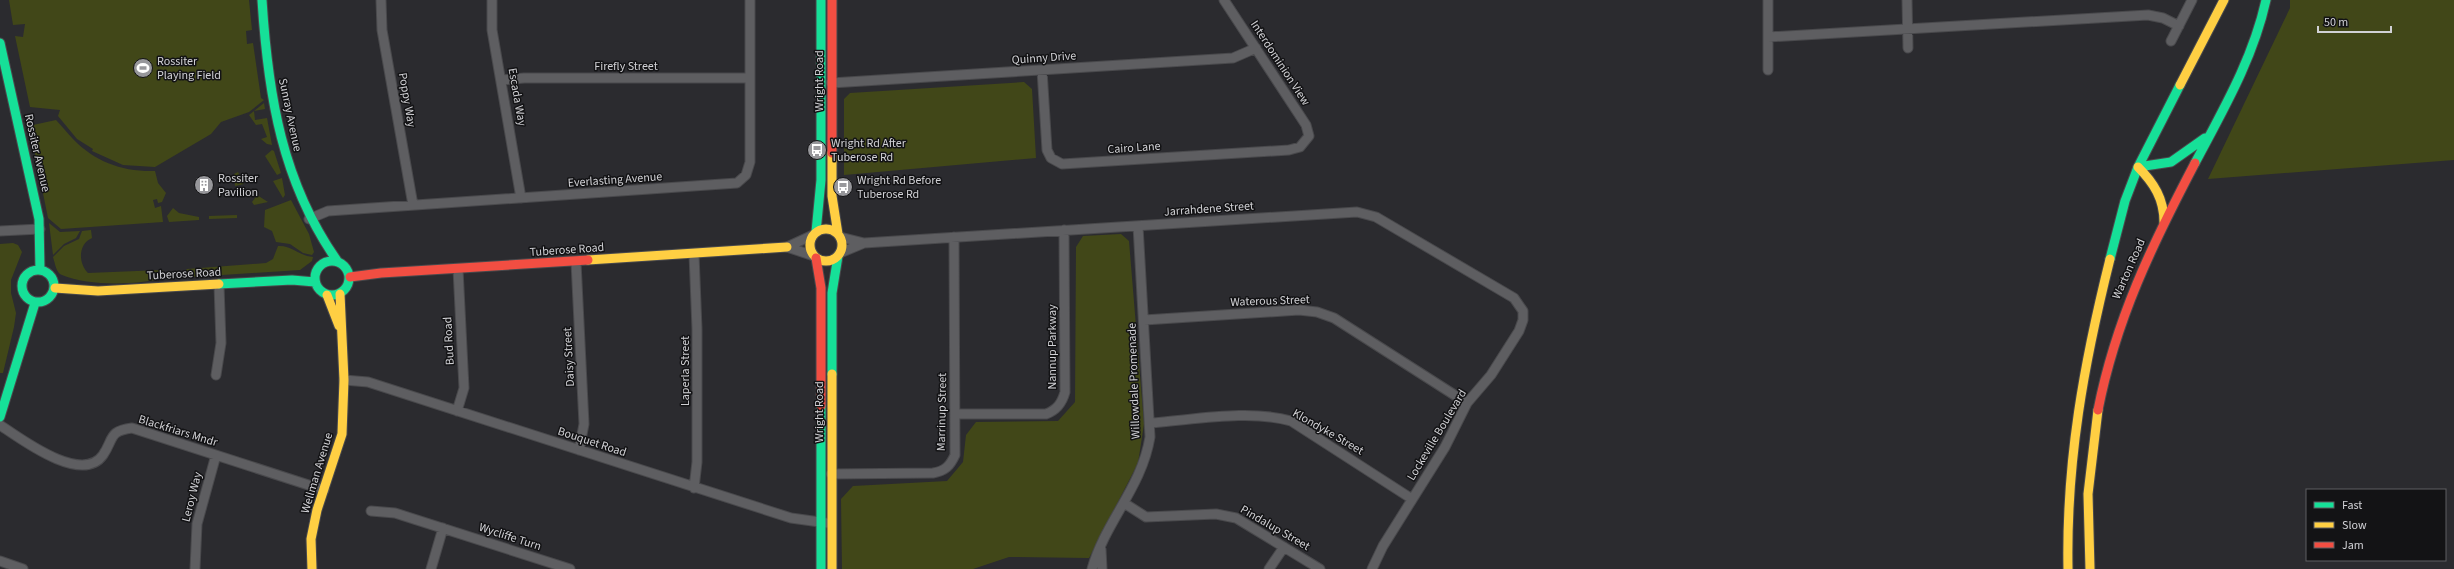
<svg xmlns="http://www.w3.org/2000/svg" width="2454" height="569" font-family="'Source Sans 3',sans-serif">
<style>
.green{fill:#414718}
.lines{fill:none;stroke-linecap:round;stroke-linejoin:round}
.street-casing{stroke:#49494c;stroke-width:11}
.fast-casing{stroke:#49494c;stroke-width:11}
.slow-casing{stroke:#49494c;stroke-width:11}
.jam-casing{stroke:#49494c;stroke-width:11}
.street{stroke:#5e5e61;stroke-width:9}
.fast{stroke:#16e098;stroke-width:9}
.slow{stroke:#ffcf43;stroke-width:9}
.jam{stroke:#f24e42;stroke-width:9}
.labels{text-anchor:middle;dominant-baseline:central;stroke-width:3;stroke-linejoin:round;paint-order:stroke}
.street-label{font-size:12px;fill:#d1d1d5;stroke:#131315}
.poi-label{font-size:12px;fill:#d1d1d5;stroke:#131315;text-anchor:start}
</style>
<rect width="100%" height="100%" fill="#2b2b2f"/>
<path class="green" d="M9,0H249L252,30L246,31L247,44L253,43L261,98L264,100L249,112L221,122L211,134L155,167L123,165L92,151L93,149L77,139L58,116L60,110L30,107L15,36L23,37L25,24L13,25Z
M2290,0H2454V160L2208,179L2290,8Z
M1024,82L1032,89L1036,158L844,175V99L850,93Z
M264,103L265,109L254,111L255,120L267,118L272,145L267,144L261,139L267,137L262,124L256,125L249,115Z
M56,120C62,126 67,133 73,139C95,162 123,172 155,171L158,183L166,193L162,202L158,203L157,199L153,200L155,208L161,206L163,222L61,229L48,218L31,134L33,125Z
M272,150L274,151L281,173L277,175L265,156Z
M238,172L244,184L235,186L234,174Z
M282,178L285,195L283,198L273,181Z
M257,195L268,202L254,205L252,202Z
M291,200L309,234L314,252L312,255L303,253L290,244L276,242L272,231L264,227L265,210Z
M173,208L179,213L199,217V220L169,222L167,216Z
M237,215V218L209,219V216Z
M49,223L60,232L80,231L76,238L64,244L53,255Z
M91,230L92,238C78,244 78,263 88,273L162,270L164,273L161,274L160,279C134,285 87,286 62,275C56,273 55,263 53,257L64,246L79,239L82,231Z
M1121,234L1129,241L1144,424L1138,463L1089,558L1009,557L973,569H842L841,499L853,486L947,481L963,462L966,435L976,422L1058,421L1075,402L1076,247L1083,236Z
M13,243L18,245L22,252L11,280V293L16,313L14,327L3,373H0V244Z
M278,246C292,245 299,256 313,257L312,261L300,270L192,277L189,271H185L187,269L266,263L273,259Z"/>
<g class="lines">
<defs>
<path id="street" d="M381,0L382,30L413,205
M492,0V30L521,198
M1768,0V70
M1907,0L1908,48
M1768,37L2148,15L2163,18L2179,26
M2171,41L2192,0
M1042,70L1047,150L1051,158L1062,164L1289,150L1300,147L1309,136L1306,125L1224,0
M502,80L524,78H750
M831,83L1233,58L1256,48
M309,219L328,211L737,183L746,175L750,162V0
M0,231L40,229
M840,237L864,243L1357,212L1376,217L1514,298L1523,311V320L1519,331L1491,375L1467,403L1445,447L1383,546L1372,569
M787,247L813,235
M787,247L814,256
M840,253L864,243
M576,262L584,424L579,450
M1144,320L1299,310L1317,312L1334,318L1467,403
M216,375L221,343L219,285
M344,380L368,382L791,518L827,523
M457,411L464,388L458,269
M955,414H1046C1057,410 1062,403 1065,392L1064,230
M1150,423C1194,420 1249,409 1291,421L1412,499
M0,425C21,439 82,485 103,455C114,439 108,431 132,428L324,490
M831,474L933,473C945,471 950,466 955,455L954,237
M694,488L697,462V329L694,254
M1124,503L1146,517L1216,514L1236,518L1320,569
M371,511L395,513L570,569
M1101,549L1102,569
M0,561L23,569
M195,569L197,524L216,455
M431,569L443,528
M1092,569C1105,522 1142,487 1150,437L1138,226
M1269,569L1284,547"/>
<path id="fast" d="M262,0C268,95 282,183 338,262
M0,43L39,219L40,270
M2195,163C2223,110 2253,59 2266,0
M2138,167L2171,162L2205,138
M816,232L821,180V0
M2110,259L2125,201L2138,167L2180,85
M315 278a17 17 0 1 1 34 0a17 17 0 1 1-34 0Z
M22 286a16 16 0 1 1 32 0a16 16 0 1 1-32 0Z
M219,284L292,280L315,282
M832,374V293L838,256
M821,406V569
M0,417L35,303"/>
<path id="slow" d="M2180,85L2224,0
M832,153V196L838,234
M2138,167C2154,183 2164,199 2164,222
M810 245a16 16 0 1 1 32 0a16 16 0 1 1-32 0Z
M588,260L787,247
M55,288L98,291L219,284
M327,295L339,326
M832,374V569
M312,569L311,539L317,510L342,434L344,380L340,294
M2068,569C2066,461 2084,363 2110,259
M2090,569L2088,494L2098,410"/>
<path id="jam" d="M832,0V153
M816,258L821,288V406
M350,277L381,273L588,260
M2098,410C2116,319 2152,245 2195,163"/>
</defs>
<use href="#street" class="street-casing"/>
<use href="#fast" class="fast-casing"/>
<use href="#slow" class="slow-casing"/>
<use href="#jam" class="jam-casing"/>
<use href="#street" class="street"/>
<use href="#fast" class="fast"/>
<use href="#slow" class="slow"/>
<use href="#jam" class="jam"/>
</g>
<defs>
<symbol id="stadium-disc" viewBox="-11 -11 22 22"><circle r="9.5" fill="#97979b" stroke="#131315"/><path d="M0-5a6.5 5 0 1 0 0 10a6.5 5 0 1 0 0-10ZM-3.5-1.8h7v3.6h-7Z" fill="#fff"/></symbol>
<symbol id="bus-disc" viewBox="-11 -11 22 22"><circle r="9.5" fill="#97979b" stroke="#131315"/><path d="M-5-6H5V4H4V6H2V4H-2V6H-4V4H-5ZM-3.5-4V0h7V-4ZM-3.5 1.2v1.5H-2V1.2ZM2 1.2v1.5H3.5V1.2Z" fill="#fff"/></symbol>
<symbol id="building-disc" viewBox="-11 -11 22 22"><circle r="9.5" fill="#97979b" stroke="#131315"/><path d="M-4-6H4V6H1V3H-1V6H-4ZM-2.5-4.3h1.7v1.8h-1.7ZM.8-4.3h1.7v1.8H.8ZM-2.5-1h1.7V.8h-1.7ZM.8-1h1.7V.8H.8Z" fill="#fff"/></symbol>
</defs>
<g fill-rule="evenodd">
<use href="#stadium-disc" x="132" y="57" width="22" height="22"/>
<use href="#bus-disc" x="806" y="139" width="22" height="22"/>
<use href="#building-disc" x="193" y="174" width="22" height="22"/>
<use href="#bus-disc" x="832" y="176" width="22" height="22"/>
</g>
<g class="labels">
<g class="street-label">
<text transform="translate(1044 58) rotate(-4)">Quinny Drive</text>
<text transform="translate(1280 63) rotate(57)">Interdominion View</text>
<text x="626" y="66">Firefly Street</text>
<text transform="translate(819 81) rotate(-90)">Wright Road</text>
<text transform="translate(517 97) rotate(80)">Escada Way</text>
<text transform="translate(407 100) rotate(80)">Poppy Way</text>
<text transform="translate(290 115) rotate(78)">Sunray Avenue</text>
<text transform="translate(1134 148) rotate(-4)">Cairo Lane</text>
<text transform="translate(37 153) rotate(77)">Rossiter Avenue</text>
<text transform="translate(615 180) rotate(-4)">Everlasting Avenue</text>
<text transform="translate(1209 209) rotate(-4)">Jarrahdene Street</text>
<text transform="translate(567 250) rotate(-4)">Tuberose Road</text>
<text transform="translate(2129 269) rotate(-66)">Warton Road</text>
<text transform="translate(184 274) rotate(-3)">Tuberose Road</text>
<text transform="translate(1270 301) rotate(-2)">Waterous Street</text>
<text transform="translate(449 341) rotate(-93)">Bud Road</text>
<text transform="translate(1052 347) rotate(-90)">Nannup Parkway</text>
<text transform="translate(569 357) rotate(-93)">Daisy Street</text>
<text transform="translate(685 371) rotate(-90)">Laperla Street</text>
<text transform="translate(1134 381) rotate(-92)">Willowdale Promenade</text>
<text transform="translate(819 412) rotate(-90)">Wright Road</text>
<text transform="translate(942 412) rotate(-89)">Marrinup Street</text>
<text transform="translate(178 431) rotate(17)">Blackfriars Mndr</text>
<text transform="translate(1328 432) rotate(30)">Klondyke Street</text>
<text transform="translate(1437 435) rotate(-59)">Lockeville Boulevard</text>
<text transform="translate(592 442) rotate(18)">Bouquet Road</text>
<text transform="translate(317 473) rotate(-73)">Wellman Avenue</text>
<text transform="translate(192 497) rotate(-76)">Leroy Way</text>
<text transform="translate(1275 528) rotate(30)">Pindalup Street</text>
<text transform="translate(510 537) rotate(18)">Wycliffe Turn</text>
</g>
<g class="poi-label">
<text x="157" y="61">Rossiter<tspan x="157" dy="14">Playing Field</tspan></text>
<text x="831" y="143">Wright Rd After<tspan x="831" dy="14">Tuberose Rd</tspan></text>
<text x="218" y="178">Rossiter<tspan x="218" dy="14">Pavilion</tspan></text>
<text x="857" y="180">Wright Rd Before<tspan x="857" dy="14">Tuberose Rd</tspan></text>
</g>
</g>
<rect x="2306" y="489" width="140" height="72" fill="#131315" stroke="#5f5f62"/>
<rect x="2314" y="502" width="20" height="6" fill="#16e098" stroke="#5f5f62"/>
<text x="2342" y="509" font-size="12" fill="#d1d1d5">Fast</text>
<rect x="2314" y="522" width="20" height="6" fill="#ffcf43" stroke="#5f5f62"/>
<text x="2342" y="529" font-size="12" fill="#d1d1d5">Slow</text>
<rect x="2314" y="542" width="20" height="6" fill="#f24e42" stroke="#5f5f62"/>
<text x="2342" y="549" font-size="12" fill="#d1d1d5">Jam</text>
<path d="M2318 26v6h73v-6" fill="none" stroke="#d1d1d5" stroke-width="2"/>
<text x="2324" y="26" font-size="12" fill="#d1d1d5" stroke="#131315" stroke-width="3" paint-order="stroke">50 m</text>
</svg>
